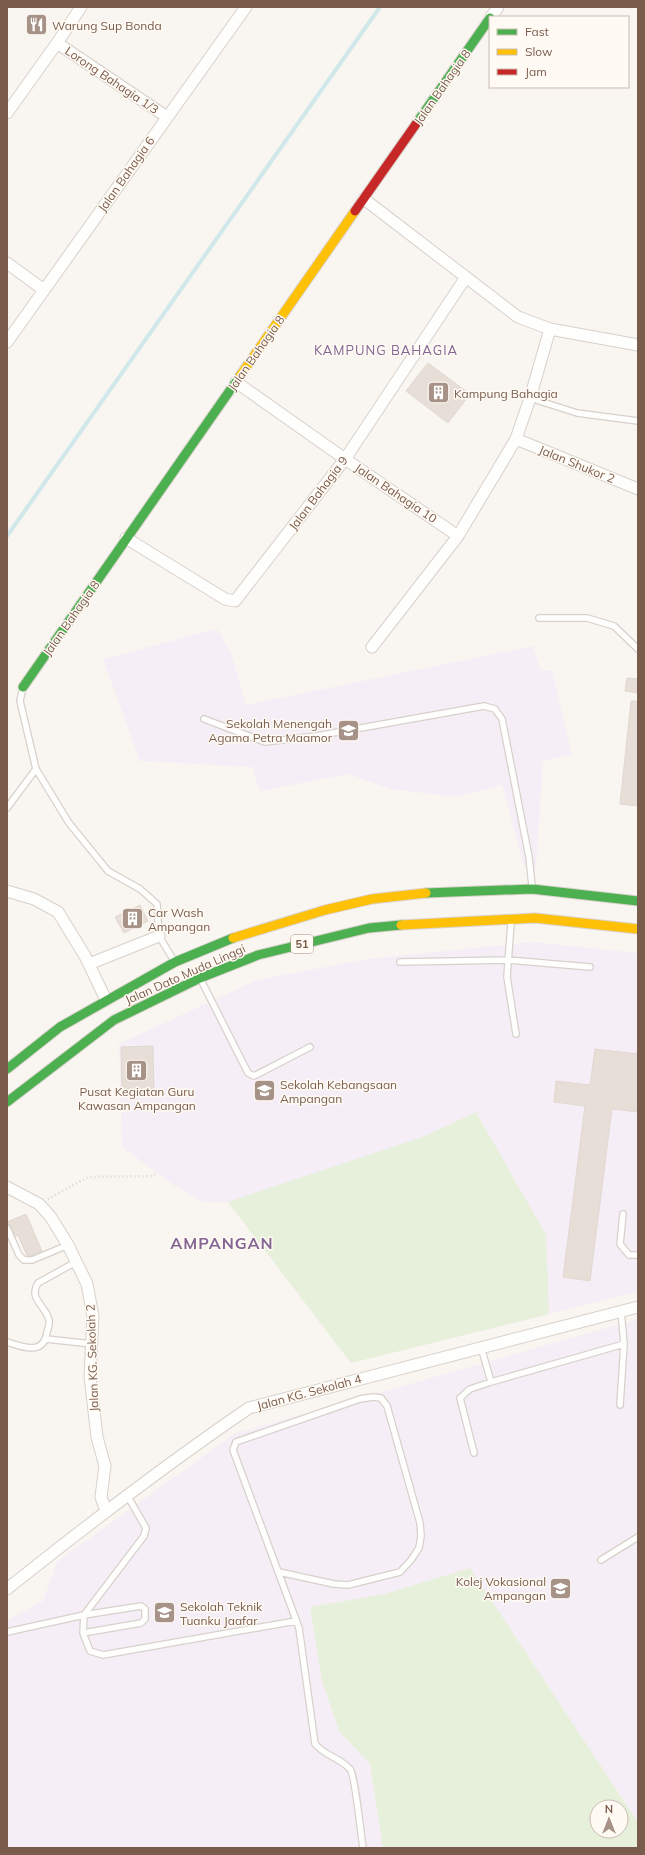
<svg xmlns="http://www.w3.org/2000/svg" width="645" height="1855" font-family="Mulish,sans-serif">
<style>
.education{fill:#f6eef6}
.green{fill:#e7f0db;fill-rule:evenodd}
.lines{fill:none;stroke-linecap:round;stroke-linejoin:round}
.stream{stroke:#d0e8ea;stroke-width:4}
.building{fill:#e6ded7;stroke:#e2d8d2}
.lane-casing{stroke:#d7d1cb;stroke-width:8}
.street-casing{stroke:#d7d1cb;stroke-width:13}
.fast-casing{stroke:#d9d2cb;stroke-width:11}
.slow-casing{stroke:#d9d2cb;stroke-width:11}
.jam-casing{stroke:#d9d2cb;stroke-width:11}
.path{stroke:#dcd5d0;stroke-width:2.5;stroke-dasharray:1 3;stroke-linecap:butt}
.lane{stroke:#fefefd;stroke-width:5.5}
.street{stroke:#fefefd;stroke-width:11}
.fast{stroke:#4caf50;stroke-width:9}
.slow{stroke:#ffc107;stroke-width:9}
.jam{stroke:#c62828;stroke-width:9}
.labels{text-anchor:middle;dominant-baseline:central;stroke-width:3;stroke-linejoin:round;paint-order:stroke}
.shield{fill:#fffaf3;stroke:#a28b7f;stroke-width:1}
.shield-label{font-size:11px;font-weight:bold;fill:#7a5c4d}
.poi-label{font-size:12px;fill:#7a5c4d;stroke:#fffaf3;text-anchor:start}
.street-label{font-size:12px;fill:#7a5c4d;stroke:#fffaf3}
.neighbourhood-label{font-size:13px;letter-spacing:1px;fill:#846695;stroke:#fffaf3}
.district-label{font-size:16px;font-weight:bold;letter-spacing:1px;fill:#846695;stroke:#fffaf3}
</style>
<rect width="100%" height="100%" fill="#f9f5f0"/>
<path class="education" d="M217,629L231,653L246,705L533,646L541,670L552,671L572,754L543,761L536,868L524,866L502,785L455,797L391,789L348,774L260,791L252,767L140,761L103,659Z
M533,942L638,953V1292L351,1363L228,1202H203L175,1186L122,1147L119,1044L257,980L367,959Z
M638,1319V1818L636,1819L470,1569L385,1594L310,1607L322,1681L339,1731L370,1764L383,1848H7V1620L43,1601L57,1562L234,1434Z"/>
<path class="green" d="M476,1112L546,1235L549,1314L351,1363L228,1202L423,1137Z
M470,1568L636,1819L638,1818V1848H383L370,1764L339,1731L322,1681L310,1607L385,1594ZM597,1807H621V1831H597Z"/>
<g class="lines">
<path class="stream" d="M7,536L380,7"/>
</g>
<path class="building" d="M428,363L470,394L448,423L406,391Z
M627,678L638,679V693L625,691Z
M631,701H638V806L620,804Z
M140,905L148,921L124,933L115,917Z
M153,1046L154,1093H122L121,1047Z
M595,1049L638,1054V1112L612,1109L590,1281L563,1277L585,1106L554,1102L556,1081L590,1085Z
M26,1214L42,1251L31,1256H27L18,1235L15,1237L11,1226L7,1224V1222Z"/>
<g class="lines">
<defs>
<path id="lane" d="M530,398L577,413L638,421
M539,618H587L614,626L638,649
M23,687L20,701L36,769L69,823L108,871L140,889L157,904L159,936L173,959
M204,719L265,742L316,736L484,706L495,709L502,719L529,857L532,886
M7,808L36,769
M511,923L507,977L516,1034
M400,962L508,960L590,967
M202,982L248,1073L254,1076L310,1047
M623,1214L620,1244L629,1255H638
M7,1228L19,1255L24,1260H32L68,1245
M46,1339L92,1344
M7,1342C22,1347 44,1356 47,1332C48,1329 50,1323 49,1320C46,1306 28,1299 38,1283L76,1262
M481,1347L491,1382L624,1344L621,1311
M620,1405L624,1344
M474,1453L460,1398L470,1389L491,1382
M601,1560L638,1537
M279,1572L334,1584L348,1585L400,1572L411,1560L419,1548L421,1536L420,1523L387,1406L381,1398L373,1397L360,1399L236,1442L233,1450L299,1628L315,1744C325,1756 339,1757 350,1769C355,1774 361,1836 363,1848
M7,1632L84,1615L144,1536L146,1528L127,1495
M83,1633L141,1623L145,1619V1609L141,1606L84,1615L83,1633L90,1651L103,1655L296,1621"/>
<path id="street" d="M491,17L498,7
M57,43L167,117
M7,113L57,43L81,7
M364,199L518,317L550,329L638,345
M7,263L44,290
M7,342L246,7
M236,382L345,459L458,536
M516,439L638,489
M126,538L225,599L235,601L345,459L466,277
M372,647L458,536L516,439L530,398L550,329
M7,891L34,899L58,912L85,956L106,1000
M89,964L159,936
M7,1187L39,1204L50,1216L68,1245L87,1284L93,1316L90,1376L97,1437L105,1466L101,1497L106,1511
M7,1589C86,1526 165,1465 249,1408L638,1307"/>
<path id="fast" d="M416,124L490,18
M23,687L240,376
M426,893L532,889L638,901
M7,1069L60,1027L175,962L233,938
M7,1102L114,1020L200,978L258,955L369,928L401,925"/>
<path id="slow" d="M240,376L355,211
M401,925L535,918L638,929
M233,938L325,910L372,899L426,893"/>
<path id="jam" d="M355,211L416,124"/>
</defs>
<use href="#lane" class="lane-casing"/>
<use href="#street" class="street-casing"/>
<use href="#fast" class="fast-casing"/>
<use href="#slow" class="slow-casing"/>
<use href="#jam" class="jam-casing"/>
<path class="path" d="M48,1199L88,1177L152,1176L157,1173"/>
<use href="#lane" class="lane"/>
<use href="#street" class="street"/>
<use href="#fast" class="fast"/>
<use href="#slow" class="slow"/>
<use href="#jam" class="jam"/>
</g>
<defs>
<symbol id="restaurant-square" viewBox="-11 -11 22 22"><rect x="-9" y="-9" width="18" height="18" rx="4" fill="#a69286" stroke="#fffaf3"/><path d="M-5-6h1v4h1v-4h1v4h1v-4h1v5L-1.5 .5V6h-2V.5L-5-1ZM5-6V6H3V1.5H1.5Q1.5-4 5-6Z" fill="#fff"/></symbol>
<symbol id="building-square" viewBox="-11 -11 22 22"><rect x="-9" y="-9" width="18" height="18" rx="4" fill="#a69286" stroke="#fffaf3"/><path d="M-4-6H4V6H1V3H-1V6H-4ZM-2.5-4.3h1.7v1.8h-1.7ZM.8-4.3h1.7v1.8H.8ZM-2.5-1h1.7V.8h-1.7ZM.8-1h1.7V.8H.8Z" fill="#fff"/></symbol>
<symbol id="school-square" viewBox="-11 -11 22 22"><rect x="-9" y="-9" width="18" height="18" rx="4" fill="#a69286" stroke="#fffaf3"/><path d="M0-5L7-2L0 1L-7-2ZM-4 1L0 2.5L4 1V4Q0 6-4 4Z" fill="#fff"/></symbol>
</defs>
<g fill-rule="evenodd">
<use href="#restaurant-square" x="24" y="12" width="25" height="25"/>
<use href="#building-square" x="426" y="380" width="25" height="25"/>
<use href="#school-square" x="336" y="718" width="25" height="25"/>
<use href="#building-square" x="120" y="906" width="25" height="25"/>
<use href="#building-square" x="124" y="1058" width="25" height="25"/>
<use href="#school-square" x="252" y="1078" width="25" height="25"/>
<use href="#school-square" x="548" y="1576" width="25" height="25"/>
<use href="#school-square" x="152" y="1600" width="25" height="25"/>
</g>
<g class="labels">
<rect class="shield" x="291" y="935" width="22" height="18" rx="3"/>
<g class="shield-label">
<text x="302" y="944">51</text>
</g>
<g class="poi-label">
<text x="52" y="25">Warung Sup Bonda</text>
<text x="454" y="393">Kampung Bahagia</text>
<text x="332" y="723" text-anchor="end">Sekolah Menengah<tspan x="332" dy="14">Agama Petra Maamor</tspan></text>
<text x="148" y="912">Car Wash<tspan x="148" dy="14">Ampangan</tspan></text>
<text x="280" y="1084">Sekolah Kebangsaan<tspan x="280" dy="14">Ampangan</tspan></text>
<text x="137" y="1091" text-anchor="middle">Pusat Kegiatan Guru<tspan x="137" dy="14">Kawasan Ampangan</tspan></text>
<text x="546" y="1581" text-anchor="end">Kolej Vokasional<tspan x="546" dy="14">Ampangan</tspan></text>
<text x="180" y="1606">Sekolah Teknik<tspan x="180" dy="14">Tuanku Jaafar</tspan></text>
</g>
<g class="street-label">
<text transform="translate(112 80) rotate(34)">Lorong Bahagia 1/3</text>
<text transform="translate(442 87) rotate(-55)">Jalan Bahagia 8</text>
<text transform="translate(126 174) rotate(-55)">Jalan Bahagia 6</text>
<text transform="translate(256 353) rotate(-55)">Jalan Bahagia 8</text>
<text transform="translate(577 464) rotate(22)">Jalan Shukor 2</text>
<text transform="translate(318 493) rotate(-53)">Jalan Bahagia 9</text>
<text transform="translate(396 493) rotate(34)">Jalan Bahagia 10</text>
<text transform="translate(71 618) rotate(-55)">Jalan Bahagia 8</text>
<text transform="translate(185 974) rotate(-24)">Jalan Dato Muda Linggi</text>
<text transform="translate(92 1358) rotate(-92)">Jalan KG. Sekolah 2</text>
<text transform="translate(309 1392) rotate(-15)">Jalan KG. Sekolah 4</text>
</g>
<g class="neighbourhood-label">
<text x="386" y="350">KAMPUNG BAHAGIA</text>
</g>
<g class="district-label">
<text x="222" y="1243">AMPANGAN</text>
</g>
</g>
<rect width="645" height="1855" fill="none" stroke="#7a5c4d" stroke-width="16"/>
<rect x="489" y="16" width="140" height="72" fill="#fffaf3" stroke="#cabbb1"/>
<rect x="497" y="29" width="20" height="6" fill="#4caf50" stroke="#cabbb1"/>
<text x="525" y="36" font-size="12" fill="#7a5c4d">Fast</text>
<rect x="497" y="49" width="20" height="6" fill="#ffc107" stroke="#cabbb1"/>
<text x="525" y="56" font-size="12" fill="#7a5c4d">Slow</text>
<rect x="497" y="69" width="20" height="6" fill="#c62828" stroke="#cabbb1"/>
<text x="525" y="76" font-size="12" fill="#7a5c4d">Jam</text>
<g transform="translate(609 1819)"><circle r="19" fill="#fffaf3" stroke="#cabbb1"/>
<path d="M0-3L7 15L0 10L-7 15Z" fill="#a69286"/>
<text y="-6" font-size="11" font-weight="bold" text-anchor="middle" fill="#7a5c4d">N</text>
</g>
</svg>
